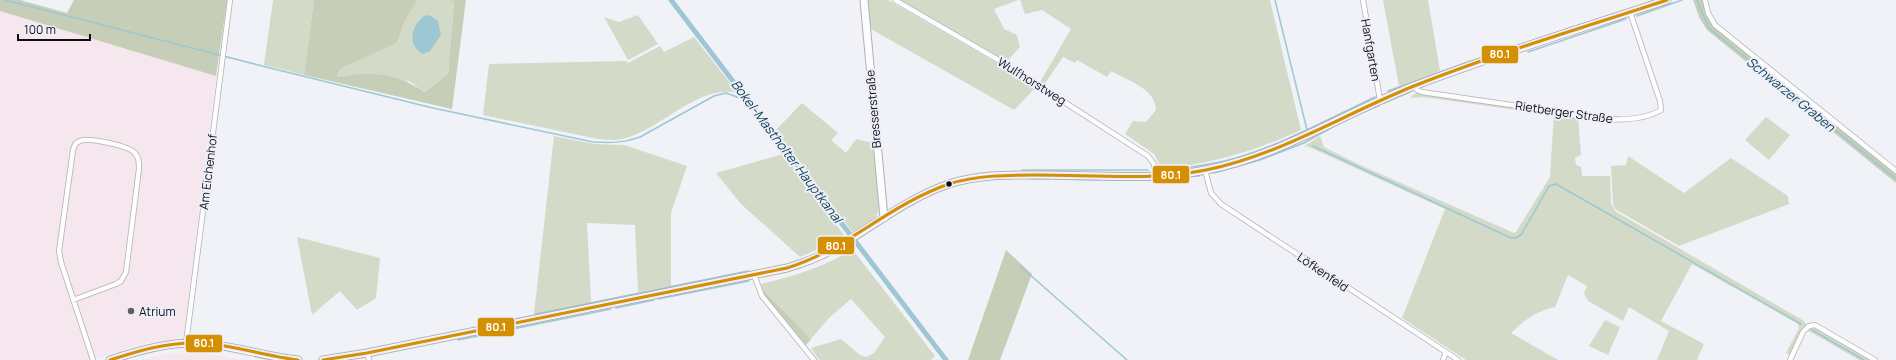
<svg xmlns="http://www.w3.org/2000/svg" width="1896" height="360" font-family="Manrope,sans-serif">
<style>
.industrial{fill:#f5e7ed}
.green{fill:#d3dac8}
.forest{fill:#c6ceb8}
.water{fill:#9ec7d4}
.lines{fill:none;stroke-linecap:round;stroke-linejoin:round}
.stream{stroke:#9ec7d4;stroke-width:1.5}
.canal{stroke:#9ec7d4;stroke-width:5}
.street-casing{stroke:#b0b1b5;stroke-width:6}
.secondary-casing{stroke:#b0b1b5;stroke-width:9}
.street{stroke:#fdfdfe;stroke-width:4.5}
.secondary{stroke:#fdfdfe;stroke-width:7}
.bus-1-casing{stroke:#eeeffb;stroke-width:6}
.bus-1{stroke:#d48f03;stroke-width:3}
.bus-dot{fill:#0e0e12;stroke:#eeeffb;stroke-width:1.5}
.poi-dot{fill:#5d5e62;stroke:#eeeffb;stroke-width:1.5}
.labels{text-anchor:middle;dominant-baseline:central;stroke-width:4;stroke-linejoin:round;paint-order:stroke}
.street-label{font-size:12px;fill:#0e0e12;stroke:#eeeffb}
.poi-label{font-size:12px;fill:#0e0e12;stroke:#eeeffb;text-anchor:start}
.water-label{font-size:13px;font-style:italic;fill:#114551;stroke:#eeeffb}
.line-badge{stroke:#eeeffb;stroke-width:1.5}
.badge-label{font-size:11px;text-anchor:middle;font-weight:bold;fill:#fff}
</style>
<rect width="100%" height="100%" fill="#f1f2f8"/>
<path class="industrial" d="M0,11L216,76L184,333L177,338L138,345L93,360H0Z
M199,353L245,360H141L166,354Z"/>
<path class="green" d="M273,0H314L304,75L264,65Z
M417,0H449L454,2L448,74L425,92L409,81L337,77L340,69L397,43L404,23Z
M867,0H888L1037,86L1014,110L869,28Z
M901,0H1019L994,9L1004,29L1017,35L1020,47L1007,61H1004Z
M1020,0H1270L1301,130C1253,152 1214,163 1162,169L1154,154L1125,134L1133,121L1146,122L1156,110C1156,89 1127,80 1111,71L1107,77L1077,60L1075,63L1063,57L1044,85L1040,82L1071,29L1042,10L1025,14Z
M1383,0H1428L1440,71L1399,86Z
M638,15L658,44L628,60L604,17L619,22Z
M694,37L738,93C698,84 663,128 626,138C616,141 608,140 598,139L483,115L489,64L627,61L628,63L660,46L664,52Z
M1417,93H1421L1542,110L1538,113L1423,97L1412,98L1411,96Z
M802,103L838,133L831,140L846,153L856,139L873,143L879,209C876,223 865,226 853,233L776,130Z
M1523,104L1617,116V118L1523,106Z
M1554,112L1578,116L1581,155L1575,158L1576,165L1581,167L1582,176H1610L1611,203L1615,211L1804,321L1807,325L1791,355L1786,353L1799,328L1798,324L1692,264L1661,321L1704,344L1697,360H1657L1669,331L1629,307L1623,321L1588,301L1584,293L1587,286L1568,275L1555,307C1537,311 1524,320 1511,333L1558,360H1466L1402,318L1445,209L1307,146L1303,147L1320,136L1324,147L1360,165L1514,233L1516,232L1550,177Z
M1766,117L1790,135L1769,160L1745,140Z
M554,136L594,144L624,145L687,166L671,213V286L638,292L635,225L587,223L591,302L534,314Z
M783,154L844,235L821,248L800,257L741,204L716,173Z
M1628,156L1684,193L1731,158L1788,196L1789,204L1679,246L1615,209L1613,203L1611,166L1626,165Z
M297,237L380,258L376,298L357,310L340,291L312,315Z
M853,250L935,356L931,360H819L811,348L841,339L860,355L866,357L874,353L885,337L851,299L829,318L811,339L763,290L761,284C795,276 822,267 853,250Z
M1605,320L1620,327L1608,355L1589,346Z
M1815,328L1871,360H1859L1807,330Z"/>
<path class="forest" d="M0,0H20L67,13L74,0H227L216,76L0,11Z
M314,0H417L404,23L397,43L340,69L337,77C345,77 354,74 362,74C389,74 403,78 425,92L448,74L454,2L449,0H466L452,109L304,75Z
M1693,0H1704L1714,25L1896,173V183L1707,30L1700,19Z
M1006,250L1032,274L1000,360H968Z
M763,290L811,339L806,345L764,295Z"/>
<path class="water" d="M426,15L431,16L438,21L441,35L430,51L423,54C406,45 411,24 426,15Z"/>
<g class="lines">
<path class="stream" d="M5,0L274,69L433,108L593,142C611,143 624,143 640,137L714,96L726,93L748,101
M1275,0L1307,130
M1697,0L1709,28L1896,179
M1637,16L1682,0
M1528,52L1626,19
M1388,91L1471,61
M1384,103L1410,92
M1361,113L1380,105
M1346,120L1352,117
M1313,146L1511,238H1516L1521,235L1549,186L1556,184L1801,324
M1022,170H1148
M1163,171C1186,168 1210,165 1232,159C1282,145 1328,119 1375,97
M1214,173L1260,160L1304,143L1338,124
M1031,179H1049
M1054,179L1100,180
M1158,179L1199,176
M1105,180H1153
M1020,266L1127,360
M658,299L749,281
M616,308L654,300
M536,314L748,271
M1812,330L1864,360
M458,340L611,309"/>
<path class="canal" d="M671,0L946,360"/>
<defs>
<path id="street" d="M895,0L1007,65L1148,156L1154,164L1156,176
M1363,0L1380,100
M1705,0L1708,13L1715,25L1896,171
M1414,86L1417,90L1422,92C1457,97 1491,102 1525,107C1563,113 1627,130 1661,110L1660,101L1630,12
M1205,170L1211,193L1221,204L1458,360
M754,275L762,296L814,360
M73,300L116,284L121,281L126,272L139,169C139,163 139,158 135,153C129,146 89,137 80,141C76,142 74,146 73,150L59,251L61,262L93,360
M186,343L230,0
M367,353L369,360
M1443,360L1446,352
M1790,360L1803,332L1809,326L1815,325L1875,360"/>
<path id="secondary" d="M864,0L884,218
M110,360C143,349 176,340 210,344C240,348 269,357 298,360
M323,360L367,353L787,268C804,263 820,257 835,248C873,227 907,198 949,184C980,174 1010,175 1042,175C1096,175 1152,181 1206,170C1280,156 1344,113 1414,86C1497,54 1583,28 1667,0"/>
</defs>
<use href="#street" class="street-casing"/>
<use href="#secondary" class="secondary-casing"/>
<use href="#street" class="street"/>
<use href="#secondary" class="secondary"/>
<defs>
<path id="bus-1" d="M110,360C138,351 167,342 198,343C231,344 264,356 298,360
M323,360L367,353L787,268C846,250 890,204 949,184C977,175 1008,175 1037,175C1093,175 1150,181 1206,170C1280,155 1344,114 1414,86C1497,53 1582,28 1667,0"/>
</defs>
<use href="#bus-1" class="bus-1-casing"/>
<use href="#bus-1" class="bus-1"/>
</g>
<circle class="bus-dot" cx="949" cy="184" r="3.5"/>
<circle class="poi-dot" cx="131" cy="311" r="4"/>
<g class="labels">
<g class="street-label">
<text transform="translate(1371 50) rotate(80)">Hanfgarten</text>
<text transform="translate(1032 81) rotate(32)">Wulfhorstweg</text>
<text transform="translate(873 109) rotate(-95)">Bresserstraße</text>
<text transform="translate(1564 112) rotate(8)">Rietberger Straße</text>
<text transform="translate(208 172) rotate(-83)">Am Eichenhof</text>
<text transform="translate(1323 272) rotate(34)">Löfkenfeld</text>
</g>
<g class="poi-label">
<text x="139" y="311">Atrium</text>
</g>
<g class="water-label">
<text transform="translate(1791 94) rotate(39)">Schwarzer Graben</text>
<text transform="translate(787 151) rotate(53)">Bokel-Mastholter Hauptkanal</text>
</g>
</g>
<g class="line-badge">
<rect x="1481" y="45" width="38" height="19" rx="4" fill="#d48f03"/>
<rect x="1152" y="165" width="38" height="19" rx="4" fill="#d48f03"/>
<rect x="817" y="236" width="38" height="19" rx="4" fill="#d48f03"/>
<rect x="477" y="317" width="38" height="20" rx="4" fill="#d48f03"/>
<rect x="185" y="334" width="38" height="19" rx="4" fill="#d48f03"/>
</g>
<g class="badge-label">
<text x="1500" y="58">80.1</text>
<text x="1171" y="179">80.1</text>
<text x="836" y="250">80.1</text>
<text x="496" y="331">80.1</text>
<text x="204" y="347">80.1</text>
</g>
<path d="M18 34v6h72v-6" fill="none" stroke="#0e0e12" stroke-width="2"/>
<text x="24" y="34" font-size="12" fill="#0e0e12" stroke="#eeeffb" stroke-width="3" paint-order="stroke">100 m</text>
</svg>
